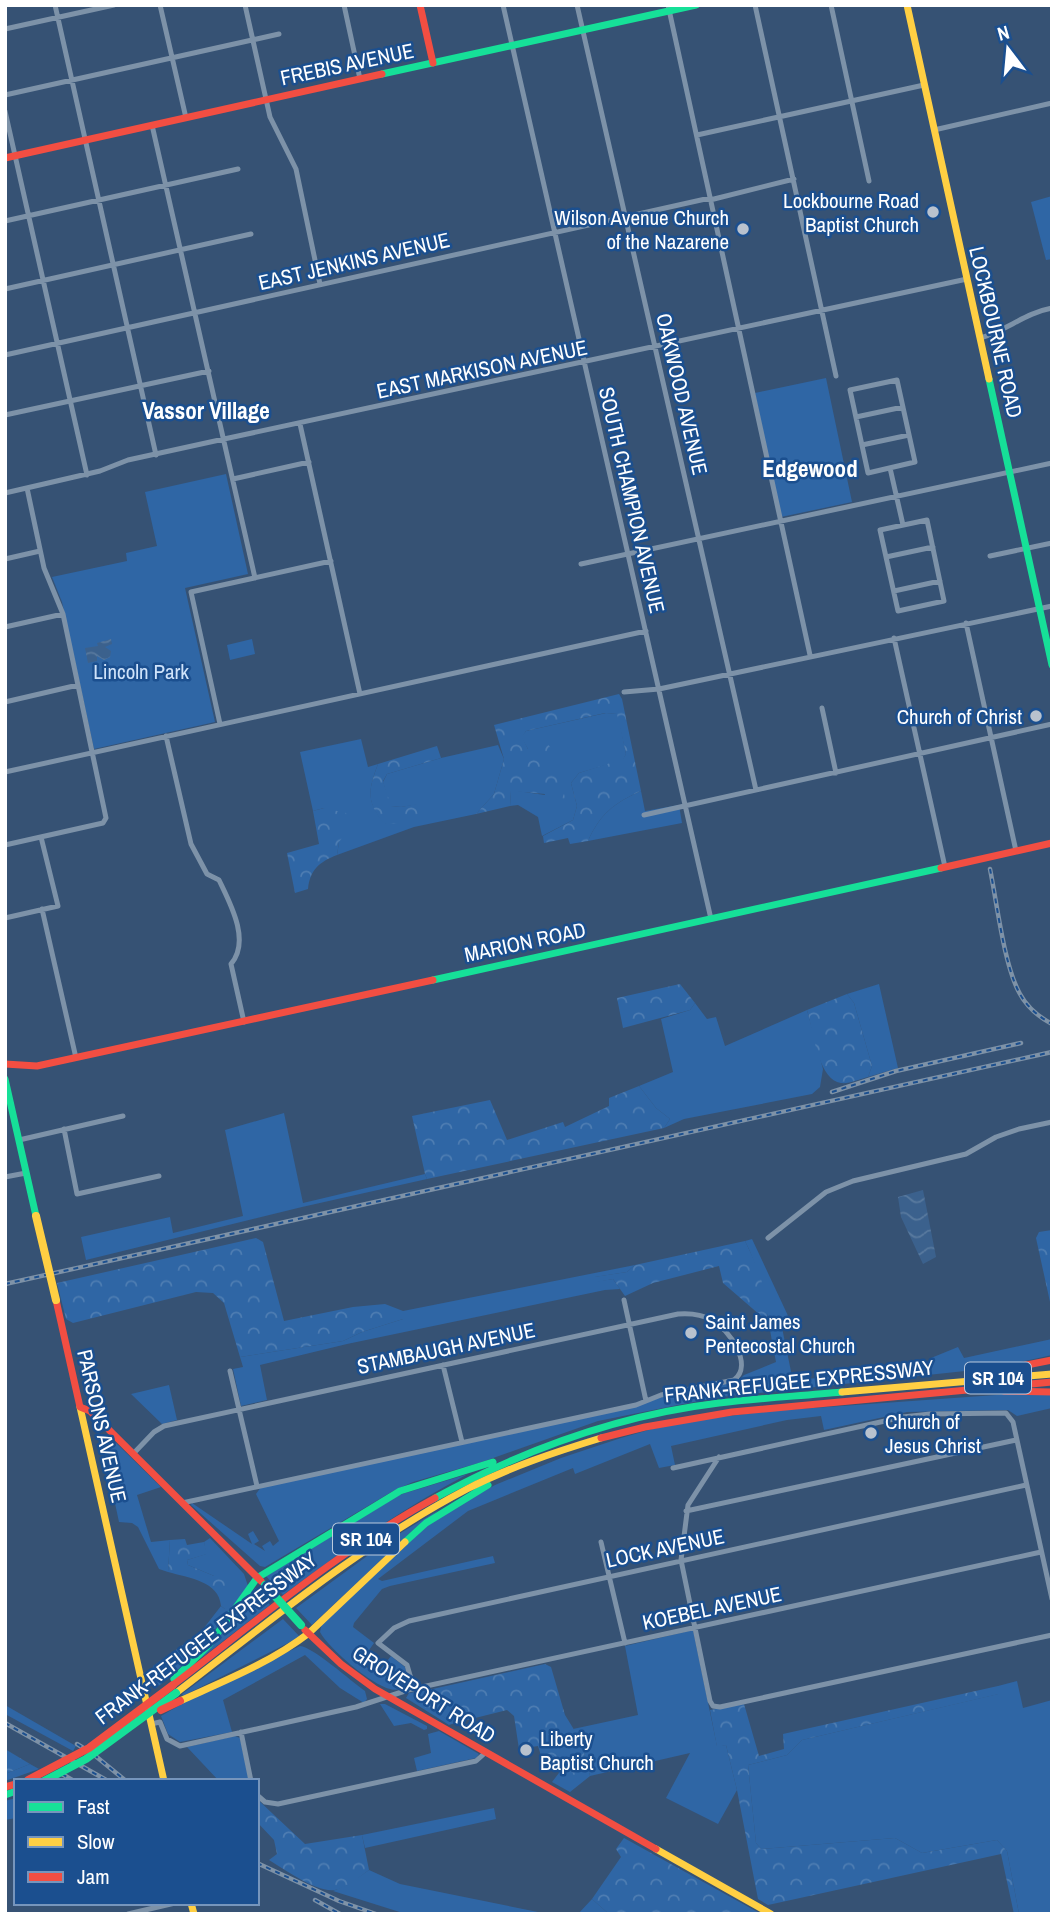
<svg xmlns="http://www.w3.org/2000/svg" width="1057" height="1919" font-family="'Archivo Narrow',sans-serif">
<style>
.green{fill:#2f66a5}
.forest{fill:url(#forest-crowns)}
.water{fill:url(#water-waves)}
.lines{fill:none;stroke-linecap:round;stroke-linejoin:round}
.street{stroke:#7d92a8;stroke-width:5}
.fast{stroke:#16e098;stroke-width:7}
.slow{stroke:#ffcf43;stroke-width:7}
.jam{stroke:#f24e42;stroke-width:7}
.rail-casing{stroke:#7e92a7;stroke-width:4.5}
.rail{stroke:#1b4f8f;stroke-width:2;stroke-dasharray:5;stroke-linecap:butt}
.fast-bridge{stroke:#16e098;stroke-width:8}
.slow-bridge{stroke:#ffcf43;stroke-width:8}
.jam-bridge{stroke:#f24e42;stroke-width:8}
.poi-dot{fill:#b9c2ce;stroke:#1b4f8f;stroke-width:2.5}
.labels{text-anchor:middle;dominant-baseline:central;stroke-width:5;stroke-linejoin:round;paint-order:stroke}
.shield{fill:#1b4f8f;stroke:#bbcadd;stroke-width:2}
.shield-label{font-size:19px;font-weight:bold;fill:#fff}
.street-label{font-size:21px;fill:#fff;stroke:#1b4f8f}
.poi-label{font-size:21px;fill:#fff;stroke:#1b4f8f;text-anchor:end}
.park-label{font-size:21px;fill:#cfe3fa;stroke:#1b4f8f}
.neighbourhood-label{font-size:23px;font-weight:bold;fill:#fff;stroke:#1b4f8f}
</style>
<defs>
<pattern id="forest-crowns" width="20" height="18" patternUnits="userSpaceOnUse" patternTransform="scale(1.75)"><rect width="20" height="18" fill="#2f66a5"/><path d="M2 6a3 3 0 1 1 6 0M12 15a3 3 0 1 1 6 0" fill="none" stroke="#4e7db2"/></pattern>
<pattern id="water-waves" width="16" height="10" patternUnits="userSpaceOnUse" patternTransform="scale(1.75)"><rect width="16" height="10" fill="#3b618d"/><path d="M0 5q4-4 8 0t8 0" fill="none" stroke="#58799e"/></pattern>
</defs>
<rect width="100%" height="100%" fill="#365274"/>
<path class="green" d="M1052,196V259L1046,260L1031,202Z
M826,378L852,502L781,517L755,393Z
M226,474L248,574L185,588L215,722L94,749L62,602L52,577L127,561L126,553L157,546L145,492Z
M252,639L255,654L230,660L227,645Z
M606,713L618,714L626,754L623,760L579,773L571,783L577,806L573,820L542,836L538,817L518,805L510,806L511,790L545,795L528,749L521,737L526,731Z
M361,739L368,767L378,764C368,791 366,801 385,824L421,804L401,807L390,806L383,782L387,774L441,758L498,745L504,759L494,794L476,814L414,827L337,855L339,842L324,808L313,811L300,752Z
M641,791L645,811L679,805L682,823L588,841C600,814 614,803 641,791Z
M879,984L898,1068L868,1077L872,1066L854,1003L847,994Z
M695,1003L707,1019L716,1017L725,1046L807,1010L823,1069L820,1087L812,1094L684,1119L664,1128L670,1119L656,1108L639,1086L673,1072L661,1019L690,1010Z
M284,1113L303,1203L425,1174L427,1179L302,1207L86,1260L81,1237L170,1217L173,1233L243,1216L225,1130Z
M752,1239L790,1320L781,1323L793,1381L931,1363V1358L958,1347L964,1358L1052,1339V1355L993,1368L721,1397L678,1405L598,1421L482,1462L413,1482L393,1491L265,1567L260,1566L191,1505L192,1503L252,1544L248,1534L253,1531L259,1541L254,1544L265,1551L262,1546L270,1541L273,1546L279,1541L256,1494L261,1487L739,1380L744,1375L776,1362C767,1320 765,1280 745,1241Z
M635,1265L627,1272L595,1277L593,1282L613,1279L620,1289L605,1290L347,1344L260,1365L267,1400L241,1406L233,1369L243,1367L240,1357L343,1341L362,1332L403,1319V1311Z
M169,1385L177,1420L162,1424L131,1394Z
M1010,1394L1052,1395V1408L1017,1416L1008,1410L907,1412L824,1430L821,1416L787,1420L671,1446L675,1465L659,1468L650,1444L575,1474L573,1468L468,1511L378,1579L382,1581L493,1556L495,1563L390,1586L382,1589L354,1623L353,1627L374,1643L360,1663L377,1674L391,1656L405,1667L410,1682L407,1687C402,1689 396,1691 390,1689C372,1685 329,1649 320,1632L322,1623L427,1526L460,1505L495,1485L561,1458L621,1438L652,1429L705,1419L771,1411Z
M111,1438L161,1487L137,1495L151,1542L170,1540L168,1572L159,1569L138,1527L132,1523L119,1522L104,1452Z
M468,1474C402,1509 343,1550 283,1595L266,1576L399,1495Z
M439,1510L412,1531L312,1625L296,1608L389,1540Z
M210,1538L244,1574L248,1586C221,1624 193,1660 156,1688L153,1666L200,1633L221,1606L225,1609L214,1576L188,1565L187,1560L206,1554L204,1542Z
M256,1588L270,1605L200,1659L251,1592Z
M283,1619L300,1637L183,1696L182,1694Z
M693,1630L717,1746L726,1745L737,1790L718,1824L666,1798L690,1753L590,1776L581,1741L573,1729L638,1715L625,1646Z
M300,1646C313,1647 351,1681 365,1691L367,1699L364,1703L340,1688L305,1655L223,1700L232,1732L180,1742L168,1734L161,1716L196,1696Z
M1017,1681L1023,1708L1052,1700V1914H1019L1007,1851L997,1840L922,1853L895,1838L761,1849L756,1843L748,1765L787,1755L802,1740L998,1694V1686Z
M428,1690L418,1703L455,1723L449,1725L406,1698L409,1693Z
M380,1704H385L427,1726V1729L424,1730L411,1723L394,1726Z
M5,1705L76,1746L73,1751L5,1714Z
M439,1731L479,1754L476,1758L417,1771L414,1758L431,1753L428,1734Z
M235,1736L240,1738L249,1781H219L187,1747Z
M30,1764L39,1769L5,1781V1774Z
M16,1798V1818L5,1820V1801Z
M494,1808L496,1819L365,1848L362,1835Z
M369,1870L400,1884L548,1914H406L333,1891L347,1885Z
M592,1899L609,1914H578Z"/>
<path class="forest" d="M619,694L622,699L641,791C614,803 600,814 588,841L570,844L568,838L544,843L543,836L573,820L577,806L571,783L579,773L623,759L626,754L617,714L605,713L526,731L522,737L528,749L547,743L554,752L565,798L562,802H553L545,794L511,791L510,806L476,814L494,794L504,759L494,725Z
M437,746L441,758L387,774L383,781L391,806L401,807L422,803L425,813L408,823L384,824C366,801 368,791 378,764Z
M324,808L346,813L351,827L339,842L337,855C319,862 310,870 308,889L295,893L287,853L319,844L313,811Z
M680,984L695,1003L690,1010L623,1028L617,998Z
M847,994L854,1003L872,1066L868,1077C860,1079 849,1084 841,1083C818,1080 813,1030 807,1010Z
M639,1086L656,1108L670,1119L664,1128L427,1179L425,1174L412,1116L490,1100L507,1140L563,1122L565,1127L609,1106V1098Z
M1052,1230V1311L1036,1238L1039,1232Z
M256,1238L263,1242L284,1321L353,1307L385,1304L403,1311V1319L362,1332L343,1341L240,1357L224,1303L213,1293L196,1292L73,1323L66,1319L57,1283Z
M745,1241C757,1265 769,1294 767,1321L723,1283L719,1266L653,1283L625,1296L613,1279L592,1283L594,1277L627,1272L635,1265Z
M185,1539L187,1545L204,1542L207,1554L187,1560L188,1565L214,1576L225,1570L231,1576L230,1601L225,1609L221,1606C219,1581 189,1578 168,1572L170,1540Z
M545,1664L551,1667L565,1715L581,1741L590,1776L570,1792L552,1782L559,1773L557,1765L542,1759L538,1746L519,1749L514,1716L507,1710L455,1723L417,1703L428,1690Z
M998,1686L999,1694L802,1740L787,1755L748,1765L756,1843L761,1849L895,1838L922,1853L997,1840L1007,1851L1019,1914H1014L1001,1854L768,1905L758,1899L737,1790L726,1745L717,1747L710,1710L744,1704L759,1756L784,1749L783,1734Z
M5,1749L30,1764L5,1774Z
M257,1799L305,1844L362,1835L369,1870C359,1877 347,1888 335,1890C317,1893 284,1869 269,1860L277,1854L274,1840L257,1822Z
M624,1838L761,1914H609L592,1899L621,1857L616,1849Z"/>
<path class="water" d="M111,639L112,644L105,647L111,651L110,657L104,660L97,656V661L88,663L85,648L98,646L97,643Z
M923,1190L936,1257L923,1264L901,1217L898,1197Z"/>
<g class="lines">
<path class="street" d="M55,5L156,455
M160,5L186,118
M245,5L270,117L296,169L320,284
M344,5L360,79
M503,5L711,919
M577,5L756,790
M668,5L810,655
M755,5L836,376
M831,5L869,181
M5,29L114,5
M5,95L279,34
M5,111L87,475
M152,125L255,578
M934,130L1052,103
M697,135L924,85
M710,200L794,179
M5,221L238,169
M5,289L251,234
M980,338C1006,331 1025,313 1052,308
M5,355L710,198
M897,380L915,462L868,473L850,390Z
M5,415L209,371
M856,417L903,407
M300,424L360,694
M862,445L909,435
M890,468L903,525
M233,479L309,462
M5,493L100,471L128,460L224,439L967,279
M927,520L944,601L898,611L880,530Z
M990,556L1052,543
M886,557L933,547
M5,559L40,551
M581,564L1052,463
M894,591L940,581
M966,623L1016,851
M5,627L63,614
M894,638L945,867
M624,692L659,689L1052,606
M5,702L78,685
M822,708L836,773
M220,724L191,592L331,561
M166,736L191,844L207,874L219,880C230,903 251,941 231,964L244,1022
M5,772L646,631
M644,815L1052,724
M5,845L103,823L106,818L63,614L44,568L27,488
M42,909L76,1058
M5,918L58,906L41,837
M64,1129L77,1194L159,1176
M19,1140L123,1116
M5,1177L26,1173
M768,1238L826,1192L853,1181L966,1154L996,1137L1019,1129L1052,1122
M624,1300L646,1401
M443,1365L462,1442
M230,1371L257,1486
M133,1454L154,1432L164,1426L678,1314C690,1313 701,1314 712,1320C729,1329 754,1365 734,1380L661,1395L636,1405L182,1503
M719,1457L688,1505L681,1560L710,1701L713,1706L720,1707L1052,1635
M673,1468L903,1417L930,1414L1006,1413L1013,1422L1052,1599
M686,1511L1016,1440
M601,1542L625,1643
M414,1689L407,1665L378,1643L394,1628L409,1621L1026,1485
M151,1724L160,1722L167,1739L180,1746L356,1707L408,1690L1041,1552
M241,1732L251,1781
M257,1795L265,1802L278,1804L476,1761L485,1753
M128,1914L175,1903"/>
<path class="fast" d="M382,74L696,5
M989,379L1052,665
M433,980L941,868
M5,1079L36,1216
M435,1498C523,1450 619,1415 719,1403C759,1398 801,1396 842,1392
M405,1542L426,1523L488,1485
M174,1679L209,1645L257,1578L400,1491L493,1462
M5,1795L16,1791"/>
<path class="slow" d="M907,5L989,379
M842,1392L1052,1374
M80,1407L164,1781
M176,1693C270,1621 362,1544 467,1489C510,1467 555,1452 601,1438
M180,1701C224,1681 270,1663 309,1633L405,1542
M656,1849L771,1914
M191,1903L194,1914"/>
<path class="jam" d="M420,5L433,63
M5,158L382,74
M941,868L1052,843
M5,1064L37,1066L433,980
M56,1300L80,1407L90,1411L261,1581
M981,1374L1052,1360
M1004,1391L1052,1392
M601,1438L645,1427L732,1412L1052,1382
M305,1630L341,1664L375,1689L656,1849
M173,1685C258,1620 341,1549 435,1498
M5,1787L16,1784"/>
<defs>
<path id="rail" d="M990,869C997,903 1004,966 1020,994C1027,1007 1039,1017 1052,1024
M832,1092L896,1071L1021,1043
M5,1284L1052,1052
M5,1723L108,1781
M77,1744L93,1754L126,1781
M62,1774L74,1781
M257,1863L339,1901L376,1914
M315,1900L340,1914"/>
</defs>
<use href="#rail" class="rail-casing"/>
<use href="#rail" class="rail"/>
<path class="fast-bridge" d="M265,1585L301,1625
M44,1781L86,1759L176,1693"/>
<path class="slow-bridge" d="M36,1216L56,1300"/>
<path class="jam-bridge" d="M161,1710L180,1701
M28,1780L89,1748L173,1685"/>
</g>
<g class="poi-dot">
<circle cx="933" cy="212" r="7"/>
<circle cx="743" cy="229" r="7"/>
<circle cx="1036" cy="716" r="7"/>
<circle cx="691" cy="1333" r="7"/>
<circle cx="871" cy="1433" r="7"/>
<circle cx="526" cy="1750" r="7"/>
</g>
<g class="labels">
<g class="shield">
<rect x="965" y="1362.5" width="66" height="31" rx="5"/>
<rect x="333" y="1523.5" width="66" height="31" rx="5"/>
</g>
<g class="shield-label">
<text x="998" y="1378">SR 104</text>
<text x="366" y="1539">SR 104</text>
</g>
<g class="street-label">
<text transform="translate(347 64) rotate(-12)">FREBIS AVENUE</text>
<text transform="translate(354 261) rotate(-13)">EAST JENKINS AVENUE</text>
<text transform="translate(996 332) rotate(77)">LOCKBOURNE ROAD</text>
<text transform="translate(482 369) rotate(-12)">EAST MARKISON AVENUE</text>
<text transform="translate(682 394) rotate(77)">OAKWOOD AVENUE</text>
<text transform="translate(632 500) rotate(77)">SOUTH CHAMPION AVENUE</text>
<text transform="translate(525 942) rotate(-12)">MARION ROAD</text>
<text transform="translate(446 1348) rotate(-12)">STAMBAUGH AVENUE</text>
<text transform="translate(799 1381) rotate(-6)">FRANK-REFUGEE EXPRESSWAY</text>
<text transform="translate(102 1426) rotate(77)">PARSONS AVENUE</text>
<text transform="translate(665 1548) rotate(-12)">LOCK AVENUE</text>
<text transform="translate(712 1608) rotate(-12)">KOEBEL AVENUE</text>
<text transform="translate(206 1638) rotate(-37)">FRANK-REFUGEE EXPRESSWAY</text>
<text transform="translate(424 1694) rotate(32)">GROVEPORT ROAD</text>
</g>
<g class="poi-label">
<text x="919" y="200">Lockbourne Road<tspan x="919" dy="24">Baptist Church</tspan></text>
<text x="729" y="217">Wilson Avenue Church<tspan x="729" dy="24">of the Nazarene</tspan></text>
<text x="1022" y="716">Church of Christ</text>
<text x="705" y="1321" text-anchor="start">Saint James<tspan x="705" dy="24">Pentecostal Church</tspan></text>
<text x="885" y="1421" text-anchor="start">Church of<tspan x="885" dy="24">Jesus Christ</tspan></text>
<text x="540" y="1738" text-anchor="start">Liberty<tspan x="540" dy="24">Baptist Church</tspan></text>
</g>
<g class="park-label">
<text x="141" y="671">Lincoln Park</text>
</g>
<g class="neighbourhood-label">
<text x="206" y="410">Vassor Village</text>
<text x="810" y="468">Edgewood</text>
</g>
</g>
<rect width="1057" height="1919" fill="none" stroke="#ffffff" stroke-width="14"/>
<rect x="14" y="1779" width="245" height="126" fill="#1b4f8f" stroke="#7695bc" stroke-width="2"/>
<rect x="28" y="1802" width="35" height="10" fill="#16e098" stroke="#7695bc" stroke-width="2"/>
<text x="77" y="1814" font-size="21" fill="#ffffff">Fast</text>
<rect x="28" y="1837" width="35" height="10" fill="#ffcf43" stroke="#7695bc" stroke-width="2"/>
<text x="77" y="1849" font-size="21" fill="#ffffff">Slow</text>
<rect x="28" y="1872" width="35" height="10" fill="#f24e42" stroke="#7695bc" stroke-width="2"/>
<text x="77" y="1884" font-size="21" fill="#ffffff">Jam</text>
<g transform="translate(1008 49) rotate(344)" stroke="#1b4f8f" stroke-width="5" paint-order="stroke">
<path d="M0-5L12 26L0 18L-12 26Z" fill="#ffffff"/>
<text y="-10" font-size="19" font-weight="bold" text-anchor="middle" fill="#ffffff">N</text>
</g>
</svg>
